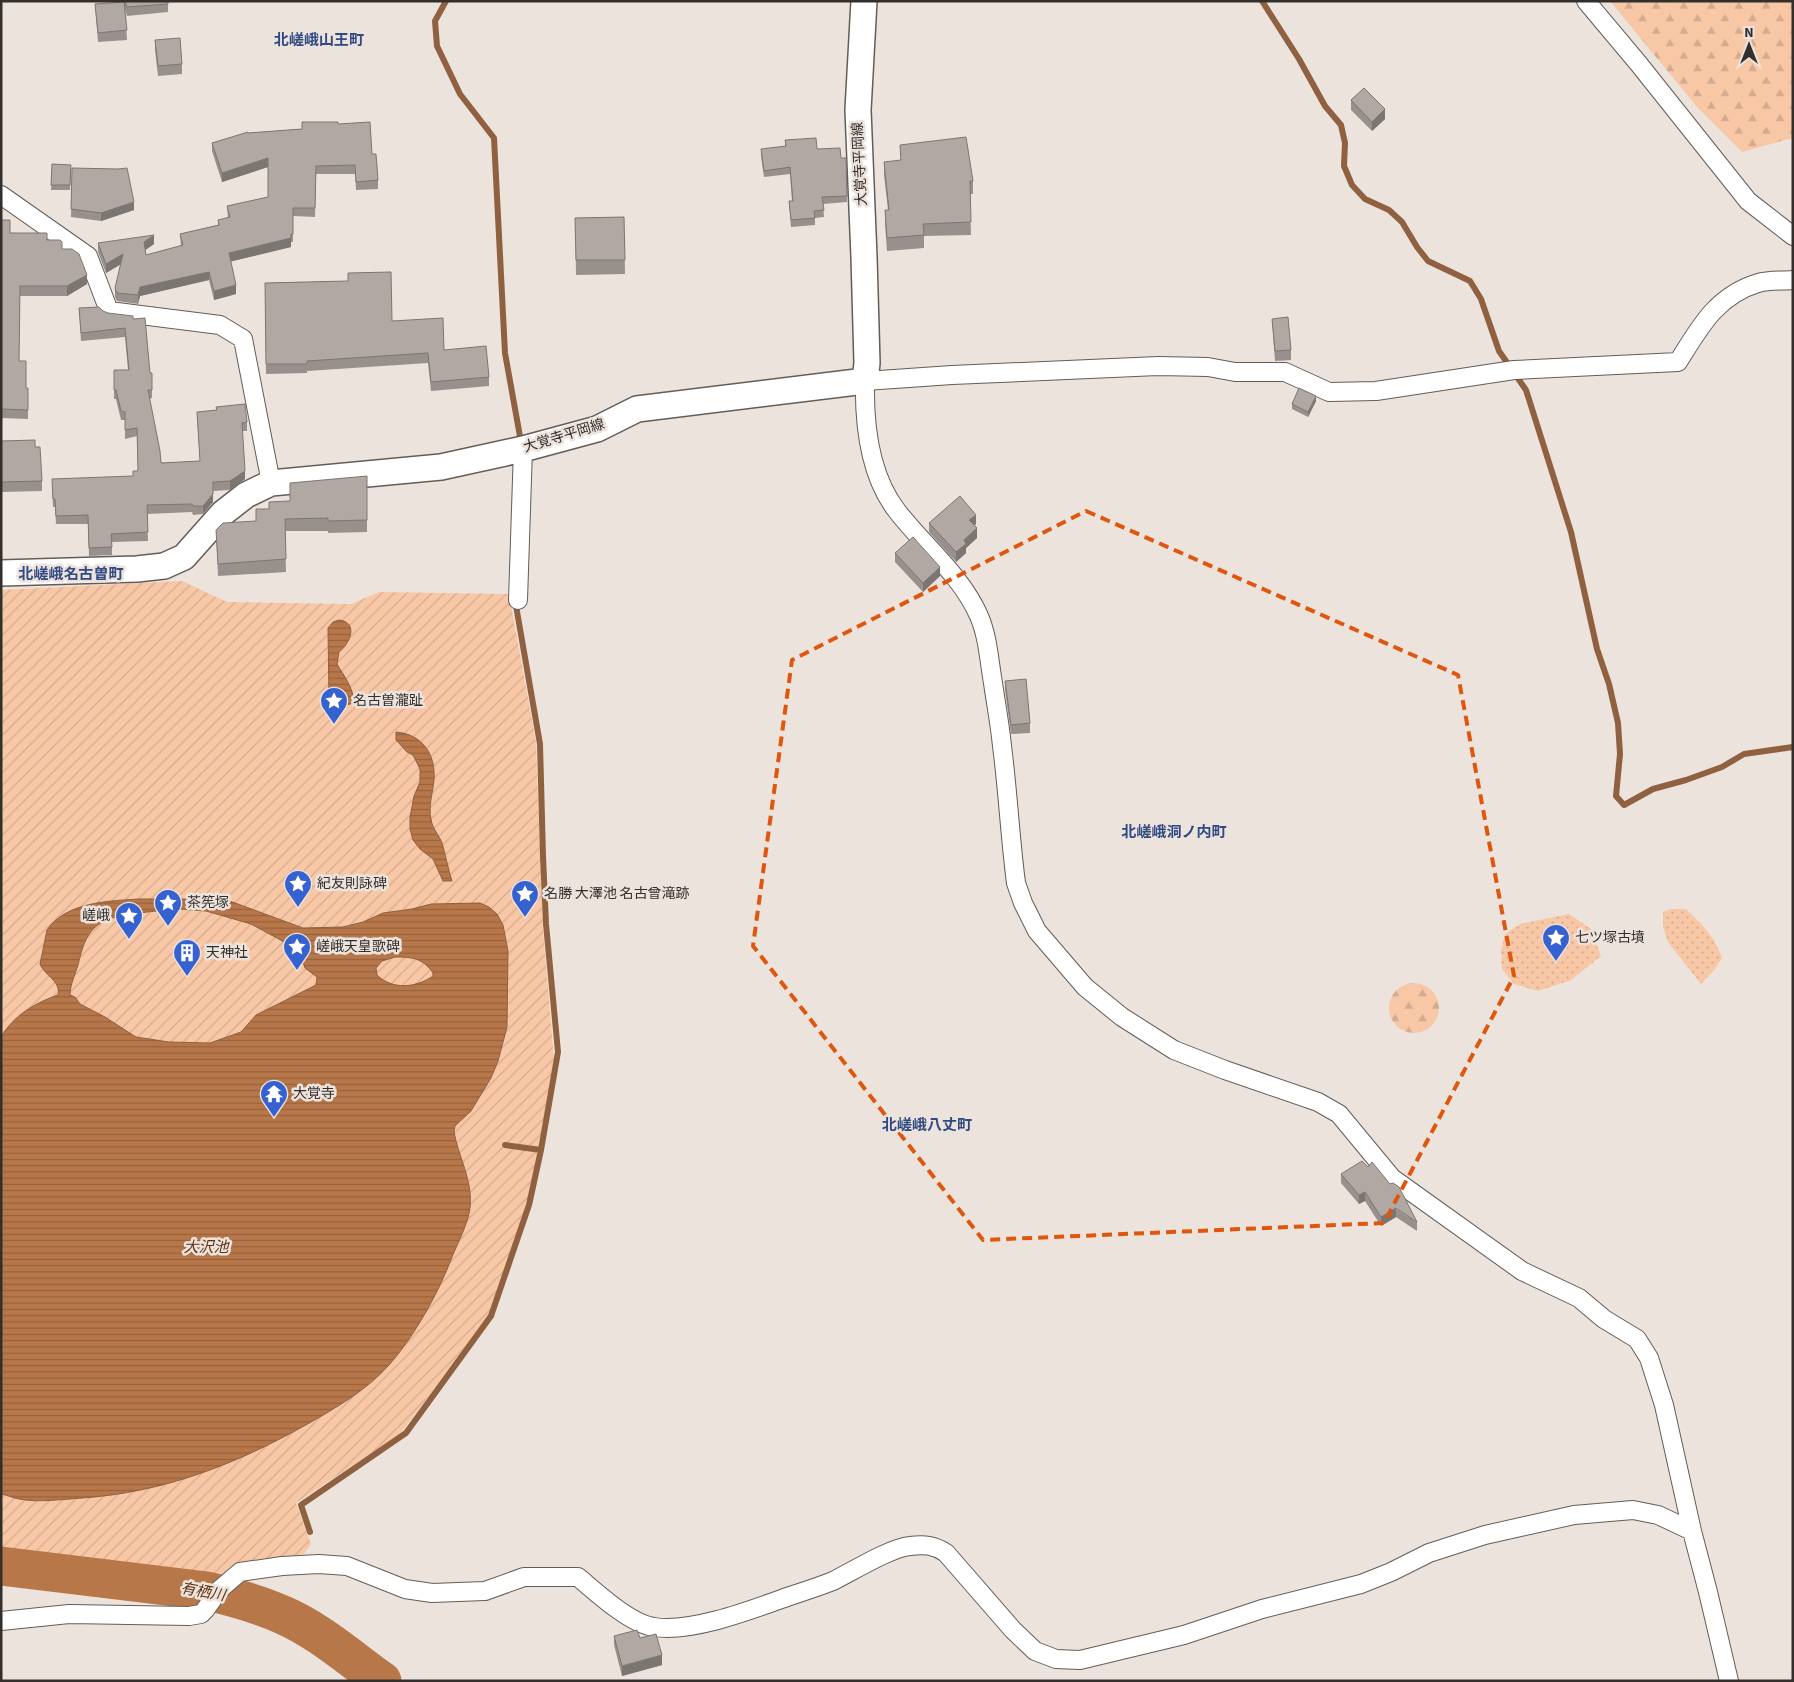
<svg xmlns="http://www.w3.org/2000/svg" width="1794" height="1682" font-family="'Source Sans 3','Noto Sans JP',sans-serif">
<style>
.grass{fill:url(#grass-dots)}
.forest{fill:url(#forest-firs)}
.garden{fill:url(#garden-furrows)}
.water{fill:url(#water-rules);stroke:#8f6141;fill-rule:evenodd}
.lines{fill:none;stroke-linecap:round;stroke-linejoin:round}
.stream{stroke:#8f6141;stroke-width:6}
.river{stroke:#b77749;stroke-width:39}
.minor-casing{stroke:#645c57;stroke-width:20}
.secondary-casing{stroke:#645c57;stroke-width:28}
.minor{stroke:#fff;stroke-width:18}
.secondary{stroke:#fff;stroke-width:25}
.wall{fill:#98908c}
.shaded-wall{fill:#7c7672}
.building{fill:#b1a8a3;stroke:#7c7672}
.marked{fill:none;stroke:#df570e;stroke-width:4;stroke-dasharray:10 6;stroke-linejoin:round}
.labels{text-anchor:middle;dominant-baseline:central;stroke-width:5;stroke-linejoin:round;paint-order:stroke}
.street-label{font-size:14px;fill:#332f2d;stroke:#ede3dd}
.poi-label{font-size:14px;fill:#332f2d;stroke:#ede3dd;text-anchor:start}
.neighbourhood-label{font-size:15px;font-weight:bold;fill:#314a83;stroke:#ede3dd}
.water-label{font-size:15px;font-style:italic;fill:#5d310e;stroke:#ede3dd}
</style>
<defs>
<pattern id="grass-dots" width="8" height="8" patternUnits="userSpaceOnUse" patternTransform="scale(1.25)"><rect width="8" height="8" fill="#f8c7a6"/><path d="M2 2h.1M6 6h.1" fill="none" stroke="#d5ab8f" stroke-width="1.8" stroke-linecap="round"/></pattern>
<pattern id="forest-firs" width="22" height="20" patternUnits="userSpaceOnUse" patternTransform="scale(1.25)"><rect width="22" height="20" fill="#f8c7a6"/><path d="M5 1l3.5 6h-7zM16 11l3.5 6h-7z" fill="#d5ab8f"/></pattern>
<pattern id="garden-furrows" width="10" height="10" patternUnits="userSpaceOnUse" patternTransform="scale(1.25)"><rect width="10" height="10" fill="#f8c7a6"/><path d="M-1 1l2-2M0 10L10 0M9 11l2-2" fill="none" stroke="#d5ab8f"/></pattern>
<pattern id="water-rules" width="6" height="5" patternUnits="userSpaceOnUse" patternTransform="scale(1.25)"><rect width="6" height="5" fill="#b77749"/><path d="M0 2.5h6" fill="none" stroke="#95623d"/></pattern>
</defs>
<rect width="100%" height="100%" fill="#ede3dd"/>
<path class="grass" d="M1671,909H1686C1702,924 1715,937 1722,958L1715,969L1701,984L1668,942L1663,927V912Z
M1569,914L1591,929L1601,956L1571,980L1538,991L1514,984L1502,969L1501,951L1505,934L1520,924Z"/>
<path class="forest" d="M1610,1H1793V138L1742,152L1697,107Z
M1389 1008a25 25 0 1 1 50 0a25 25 0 1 1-50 0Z"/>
<path class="garden" d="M182,581L227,602L351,604L379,592L509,594L536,742L543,930L554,1058L532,1188L489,1316L400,1434L296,1503L311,1544L304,1554L231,1566L214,1584L124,1576L1,1561V590Z"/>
<path class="water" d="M339,620C359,622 350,644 339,652L337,664C344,676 353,687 354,702C347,707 333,707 329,698L328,628L333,622Z
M396,732C422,734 436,754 434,780C433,792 428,807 431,819C432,828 439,835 442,843C446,856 448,869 452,881H443L433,859L420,849L413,840L410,829V817L414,796L420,782V769L413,755L407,752L396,740Z
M139,899H218L227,900L303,928L343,927L363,922L383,913L412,909L431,904L480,903L489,907L497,914L503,925L508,951L507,1027L498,1061L491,1078L471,1111L455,1126L454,1131C458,1157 473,1179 470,1208C468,1224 458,1242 452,1257C439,1292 414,1337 389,1365C366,1391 334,1409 304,1426C234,1465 164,1492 83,1498C65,1499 38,1503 19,1499C13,1498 7,1495 1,1494V1037C14,1015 35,1003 58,995C61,981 45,976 40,964L47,930C66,902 108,901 139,899ZM180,909L206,911L251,924L299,950L305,968L317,977L316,985L256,1015L241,1032L210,1043L169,1042L136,1037L105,1017L80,1004L75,997L70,995C70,985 75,975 78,965C86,930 94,920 130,914C147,912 163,910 180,909ZM395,957C412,957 423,958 433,973V976C416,988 392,990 377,975L376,968L382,961Z"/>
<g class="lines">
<path class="stream" d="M446,1L435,21L437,46L460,94L494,138L505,353L521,442
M1262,1L1299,59L1325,106L1341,125L1345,143L1344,166L1352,185L1365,199L1389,210L1402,222L1417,247L1428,261L1470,281L1481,299L1499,351L1526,390L1571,532L1597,649L1609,684L1618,723L1620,754L1616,796L1624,805L1653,789L1686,780L1722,767L1744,754L1793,747
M505,1145L541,1150
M310,1532L301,1505L406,1433L491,1316L529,1205L541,1150L558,1052L546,924L543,856L540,744L515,600"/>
<path class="river" d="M1,1566L207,1591C233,1597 259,1604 283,1615C318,1630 351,1659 382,1681"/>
<defs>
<path id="minor" d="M1586,1L1638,63L1748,201L1793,236
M1,195L88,256L109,311L220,325L243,339L271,483
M518,600L523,449
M1,1621L69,1614L189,1616L201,1614L205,1610L219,1590L240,1572L282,1566L319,1564L347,1566L405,1589L432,1593L485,1591L524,1577H578C596,1592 630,1624 654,1627C691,1633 751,1610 787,1597C802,1592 818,1587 833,1581C853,1571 890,1548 910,1546C924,1544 934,1545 946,1553L1013,1630L1035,1651L1056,1659L1080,1660L1184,1635L1262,1609L1361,1584L1391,1572L1429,1553L1485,1535L1574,1515L1633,1510L1658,1515L1692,1531
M1729,1681L1708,1592L1692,1531L1664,1405L1649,1358L1637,1339L1604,1319L1579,1298L1522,1271L1392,1178L1339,1114L1318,1102L1225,1070L1174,1050L1122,1017L1085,987L1037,931L1023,903L1016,883C1010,837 1008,792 1002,746C1000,725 996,704 993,683C989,660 988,637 979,616C961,575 924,546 897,511C869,475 864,425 865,381L952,375L1158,366L1208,367L1235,372H1285L1329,392L1376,391L1514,370L1678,362C1700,327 1716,296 1758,283C1769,280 1782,281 1793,280"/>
<path id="secondary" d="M1,573L137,569L164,566L184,557L223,513L246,495L271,483L441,467L523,449L597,429L637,409L865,381L867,363L864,257L858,110L864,1"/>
</defs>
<use href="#minor" class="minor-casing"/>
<use href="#secondary" class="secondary-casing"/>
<use href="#minor" class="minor"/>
<use href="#secondary" class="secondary"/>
</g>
<path class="wall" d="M123,1H168V12L127,16L125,9L127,40L98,42L95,4L123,2Z
M155,40L182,64V74L158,76L155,50Z
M1351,100L1385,119L1372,131L1351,110Z
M338,124L372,154L378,180V189L356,190L355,174H316L315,217L293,216V242H291V247L231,261L236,294L214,300L209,280L140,296L138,304L117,301L115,297V288L121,264L106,273L98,252V243L154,244L145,250L146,255L181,246L180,234L218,225V220L228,218L227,206L268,197V167L222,182L212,151V143L248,133L302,129Z
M785,140L817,149L841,158H846L847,202L823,204L824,217L815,218V225L791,227L789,201H792L790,174L764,177L761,156V149L785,146Z
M900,145L973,181V194H970L971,235L924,236V248L887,251L885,223V210H888L884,175V162L901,161Z
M52,164L71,165L70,190H51Z
M72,168L134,210L101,221L71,217Z
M624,217L625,274L576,275L575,218Z
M1,220L10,233L47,240L62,249L87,284L67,296H20L19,361L26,388H28V419L1,418Z
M348,281L392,321L444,350L489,377V386L431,391L428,363L307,371V373L266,374L265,283Z
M79,308L103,311L108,313L133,319L150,373H152V398L149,399L161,463L200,461L197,412L247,422V431H242L245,479L230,490L213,491V502L203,514L193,515L192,512L147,514L148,541L112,542V555L89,556L88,524H56L55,507H53L52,487L133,476L138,471L137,436L125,439V420H121L116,399H114V370H128L125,337L81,341Z
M1272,319L1291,350V360L1275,361Z
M1316,401L1308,417L1292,409V404Z
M1,441L35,447L42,481V491L1,492Z
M367,476V532L328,533V531H285L286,572L218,576L216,530L256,521L269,509L290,501Z
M929,523L976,524L974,526L977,538L966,548V553L956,562L929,532Z
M895,553L940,576L923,592L895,562Z
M1005,681L1030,723V733L1011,734L1005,690Z
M1341,1174L1417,1222V1231L1396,1217L1381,1226L1365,1201L1359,1204L1341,1183Z
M614,1636L662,1665L622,1676L614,1645Z"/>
<path class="shaded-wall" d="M1385,109V119L1372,131V122Z
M268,158V167L222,182V173Z
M134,202V210L101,221V213Z
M154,235V244L144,251V242Z
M291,238V247L229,262V253Z
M123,254V263L106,273V264Z
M209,272V280L140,296L138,304V295L140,287Z
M87,275V284L67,296V286Z
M236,285V294L214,300V291Z
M1316,396V401L1308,417V412Z
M245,471V479L230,490V481Z
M213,494V502L203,514V506Z
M976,515V524L969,530V520Z
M977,528V538L966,548V553L956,562V552L964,540Z
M940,567V576L923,592V583Z
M1365,1192V1201L1359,1204V1195Z
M1396,1208V1217L1381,1226V1217Z
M662,1655V1665L622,1676V1666Z"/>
<path class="building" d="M125,1H168V4L127,7Z
M124,2L127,30L98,33L95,4Z
M180,38L182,64L158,66L155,40Z
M1364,88L1385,109L1372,122L1351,100Z
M302,122H338V124L370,122L372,154H376L378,180L356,182L355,165L316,166L315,208H293V234H291V238L229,253L236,285L214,291L209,272L140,287L138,295L117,293L115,288L123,254L106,264L98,243L154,235L144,242L146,255L183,245L180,234L219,225L218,220L230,217L227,206L268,197V158L222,173L212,143L248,132V133L302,129Z
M966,137L973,181H970L971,222L923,224L924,235L887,238L885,210H889L884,162L901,160L900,145Z
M816,138L817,149L840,148L841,158H846L847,196L822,197L824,210L814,211L815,218L791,220L789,201H793L790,167L764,171L761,149L786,146L785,140Z
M52,164L71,165L70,185H51Z
M72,168L118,169L127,168L134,202L101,213L71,209Z
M624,217L625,260H576L575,218Z
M1,220H10V233H47V240H60L62,242V249H72L79,254L87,275L67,286H20L19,361H26V388H28V410L1,409Z
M391,272L392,321L443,318L444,350L486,346L489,377L431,382L428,353L307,361V364H266L265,283L348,281V273Z
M99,307L103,311L108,313L133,316V319L145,318L150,373H152V390H148L160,451L161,463L200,461L197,412L217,410L216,407L245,404L247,422L242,423L245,471L230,481L213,482V494L203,506H193L192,504L147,505L148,532L111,534L112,547L89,548L88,515L56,516L55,499H53L52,479L133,476V471H138L137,428L125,430V412L121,411L116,390H114V370H129L125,328L81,333L79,308Z
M1288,317L1291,350L1275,351L1272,319Z
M1299,388L1316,396L1308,412L1292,404Z
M35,440V447H40L42,481L1,482V441Z
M367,476V520L328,521V518L285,519L286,559L218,564L216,530L223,523L256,521V509H269V502L290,501V483Z
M960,496L976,515L969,520L977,528L964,540L966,544L956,552L929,523Z
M913,537L940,567L923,583L895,553Z
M1026,679L1030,723L1011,725L1005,681Z
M1362,1161L1368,1167L1372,1162L1390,1184L1393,1183L1399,1187L1417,1222L1396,1208L1381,1217L1365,1192L1359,1195L1341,1174Z
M637,1630L640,1638L656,1634L662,1655L622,1666L614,1636Z"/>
<path class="marked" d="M1086,511L1458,675L1514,976L1384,1223L983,1240L753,946L792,660Z"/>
<defs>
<symbol id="sight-pin" viewBox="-11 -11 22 30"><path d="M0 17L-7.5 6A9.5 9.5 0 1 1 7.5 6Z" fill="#3561d1" stroke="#ede3dd"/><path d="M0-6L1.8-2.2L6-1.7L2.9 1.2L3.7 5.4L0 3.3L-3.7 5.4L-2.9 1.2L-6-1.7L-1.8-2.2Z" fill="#fff"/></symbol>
<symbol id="building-pin" viewBox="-11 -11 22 30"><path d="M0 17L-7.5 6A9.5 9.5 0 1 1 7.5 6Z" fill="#3561d1" stroke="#ede3dd"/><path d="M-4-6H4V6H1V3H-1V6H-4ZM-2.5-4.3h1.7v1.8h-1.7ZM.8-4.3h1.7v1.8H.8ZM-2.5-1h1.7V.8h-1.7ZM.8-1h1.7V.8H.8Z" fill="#fff"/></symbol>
<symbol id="temple-pin" viewBox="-11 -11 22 30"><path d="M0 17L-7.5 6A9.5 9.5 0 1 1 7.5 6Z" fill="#3561d1" stroke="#ede3dd"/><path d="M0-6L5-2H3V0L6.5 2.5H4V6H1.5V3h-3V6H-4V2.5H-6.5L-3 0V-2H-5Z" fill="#fff"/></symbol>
</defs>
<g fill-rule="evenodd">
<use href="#sight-pin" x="318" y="685" width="32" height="43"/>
<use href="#sight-pin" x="282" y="868" width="32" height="43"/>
<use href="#sight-pin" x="509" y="878" width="32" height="43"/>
<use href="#sight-pin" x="152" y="887" width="32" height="43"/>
<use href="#sight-pin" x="113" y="900" width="32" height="43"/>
<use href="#sight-pin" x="1540" y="922" width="32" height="43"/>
<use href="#sight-pin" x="281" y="931" width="32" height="43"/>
<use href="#building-pin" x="171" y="937" width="32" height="43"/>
<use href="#temple-pin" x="258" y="1078" width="32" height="43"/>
</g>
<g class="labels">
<g class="street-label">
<text transform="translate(860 164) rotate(-93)">大覚寺平岡線</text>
<text transform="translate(564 436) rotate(-17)">大覚寺平岡線</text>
</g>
<g class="poi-label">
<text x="353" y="701">名古曽瀧趾</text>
<text x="317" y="884">紀友則詠碑</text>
<text x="544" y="894">名勝 大澤池 名古曾滝跡</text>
<text x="187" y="903">茶筅塚</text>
<text x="110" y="916" text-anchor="end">嵯峨</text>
<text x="1575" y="938">七ツ塚古墳</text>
<text x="316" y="947">嵯峨天皇歌碑</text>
<text x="206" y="953">天神社</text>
<text x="293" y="1094">大覚寺</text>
</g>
<g class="neighbourhood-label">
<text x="319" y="40">北嵯峨山王町</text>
<text x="71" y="574">北嵯峨名古曽町</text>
<text x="1174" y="832">北嵯峨洞ノ内町</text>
<text x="927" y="1125">北嵯峨八丈町</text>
</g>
<g class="water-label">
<text x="206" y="1247">大沢池</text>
<text transform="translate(203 1592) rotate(10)">有栖川</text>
</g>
</g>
<rect width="1794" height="1682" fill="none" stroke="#332f2d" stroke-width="5"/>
<g transform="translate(1749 45)" stroke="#ede3dd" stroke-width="4" paint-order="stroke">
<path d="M0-4L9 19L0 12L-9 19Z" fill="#332f2d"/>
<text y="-8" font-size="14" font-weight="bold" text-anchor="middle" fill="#332f2d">N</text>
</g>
</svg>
